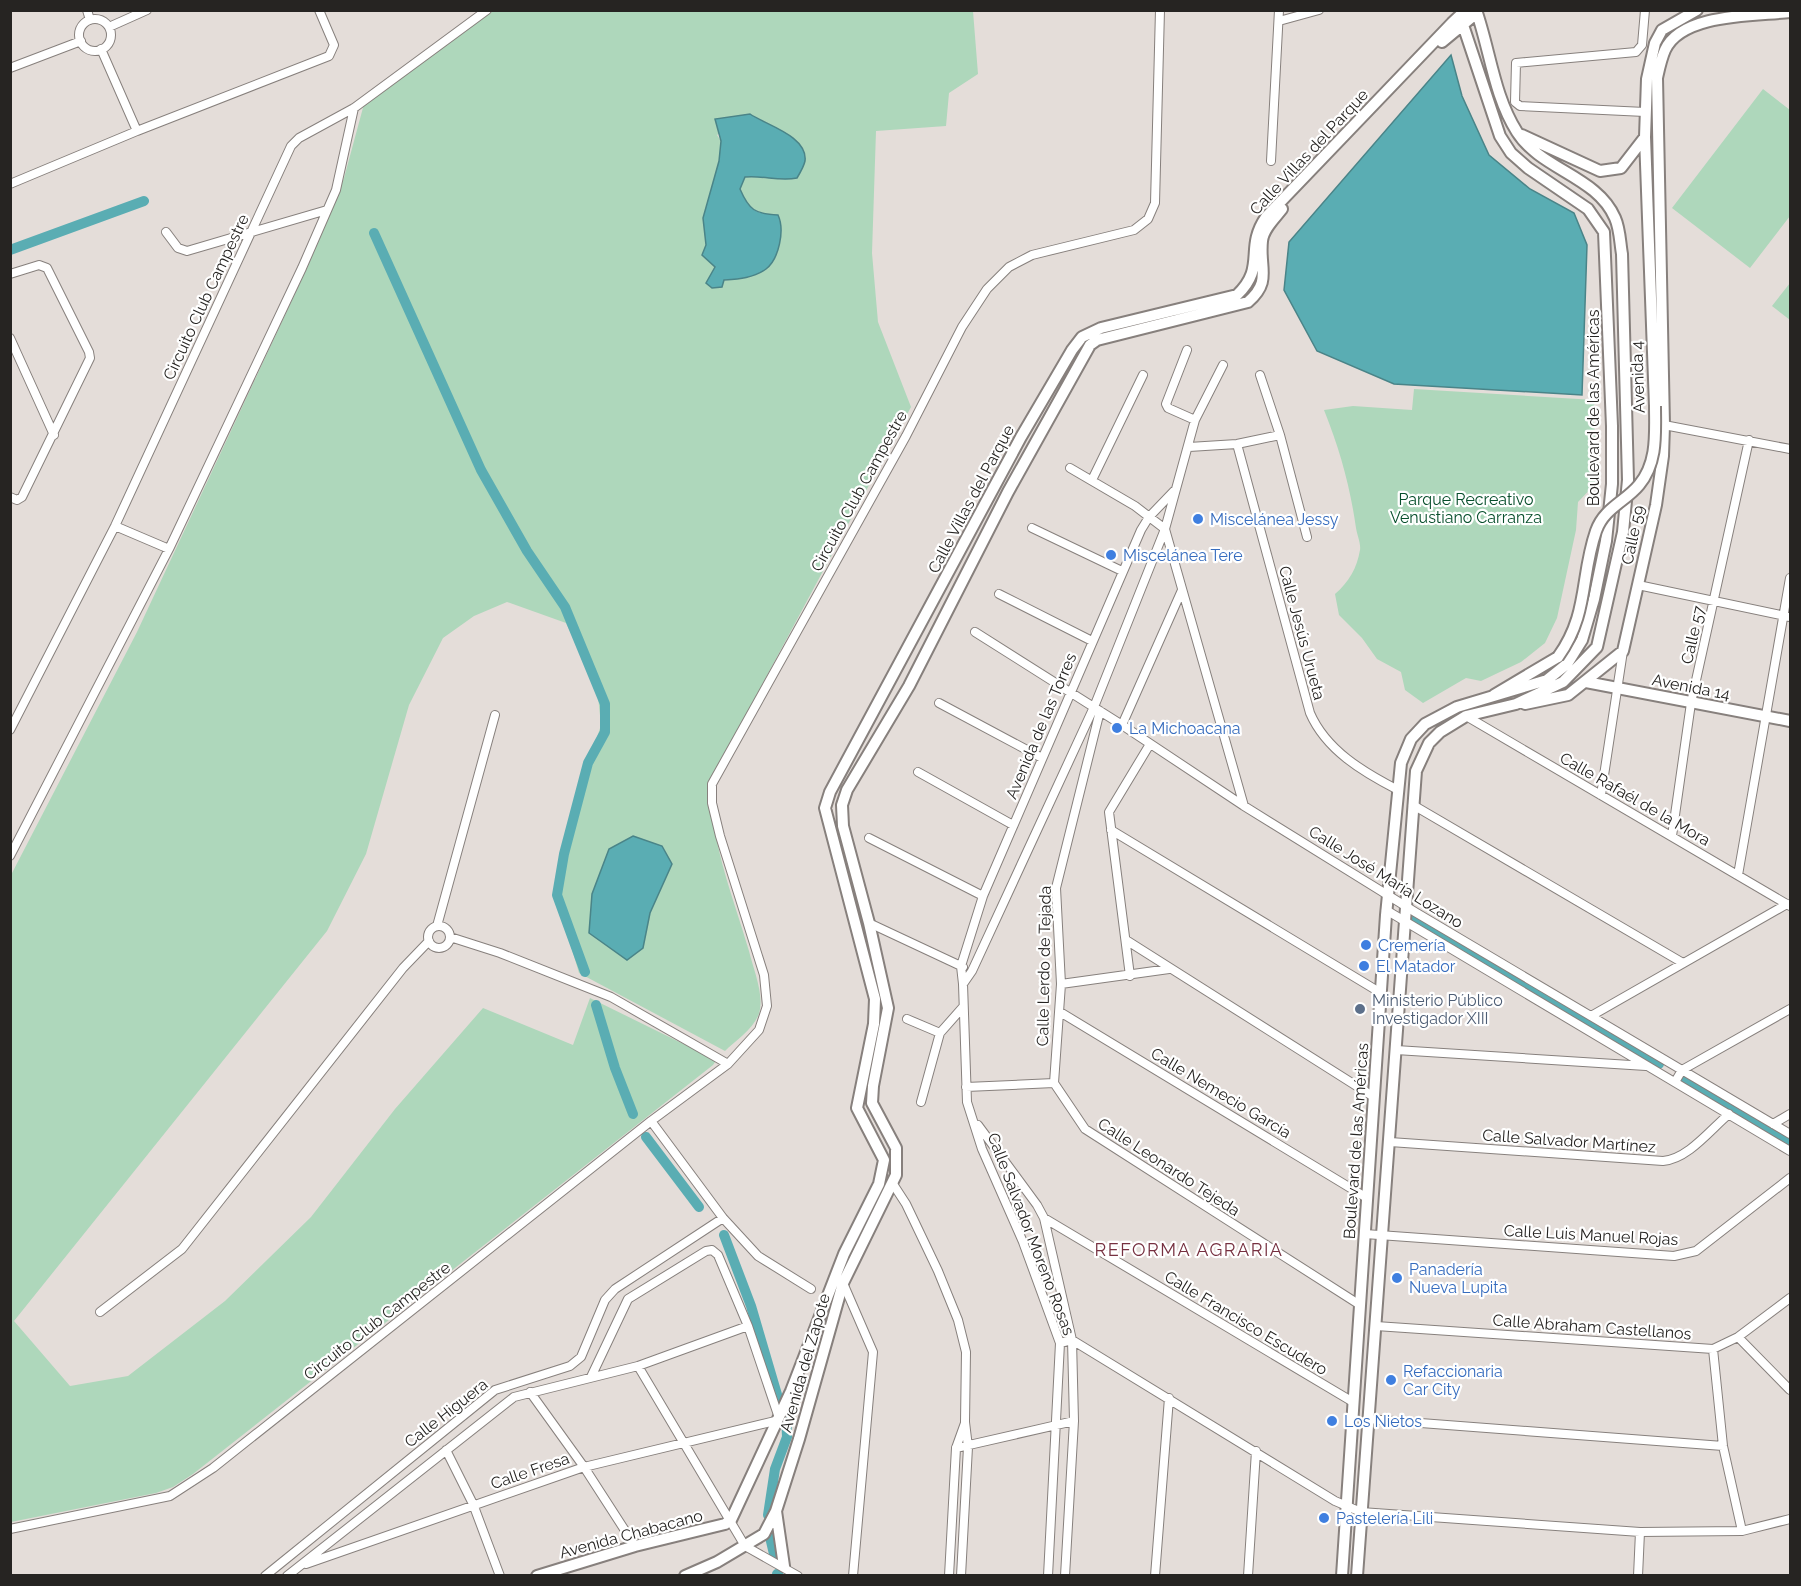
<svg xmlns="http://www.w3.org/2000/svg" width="1801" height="1586" font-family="Raleway,sans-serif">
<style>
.green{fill:#aed7bb;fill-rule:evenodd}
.water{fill:#5aadb3;stroke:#4a8488;stroke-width:1.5}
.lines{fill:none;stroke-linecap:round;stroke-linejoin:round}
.canal{stroke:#5aadb3;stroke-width:10}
.street-casing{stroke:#87807d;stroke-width:10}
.secondary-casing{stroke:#87807d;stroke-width:14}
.street{stroke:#fff;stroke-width:8}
.secondary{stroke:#fff;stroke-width:10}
.secondary-bridge-casing{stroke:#87807d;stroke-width:14;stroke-linecap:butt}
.secondary-bridge{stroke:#fff;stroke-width:10}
.shop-dot{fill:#3f7fe0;stroke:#fff;stroke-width:2}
.service-dot{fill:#5c6f8a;stroke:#fff;stroke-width:2}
.labels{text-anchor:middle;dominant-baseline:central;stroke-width:4.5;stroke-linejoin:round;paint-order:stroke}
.street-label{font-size:16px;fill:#262422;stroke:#fff}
.park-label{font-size:16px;fill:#064e2b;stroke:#fff}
.shop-label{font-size:16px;fill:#366cbe;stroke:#fff;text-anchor:start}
.service-label{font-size:16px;fill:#4e5e75;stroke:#fff;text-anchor:start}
.neighbourhood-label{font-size:18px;letter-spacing:1.5px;fill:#763040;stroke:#fff}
</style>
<rect width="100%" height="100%" fill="#e4ddd9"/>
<path class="green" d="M493,11H973L978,74L949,93L946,126L876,131L872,253L878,322L911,407L713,776C706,833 733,895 749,951C753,968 763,991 760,1009C758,1026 736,1040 725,1051L579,973L556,895L566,833L601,725L597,687L566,623L507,602L474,616L443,638L409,705L366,854L327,931L14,1321L70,1386L128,1376L225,1301L311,1217L395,1109L483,1008L573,1045L590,998L710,1057L715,1062L713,1065L193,1474L173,1487L156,1493L11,1522V875L137,632L307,268L344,178L364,104ZM750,114L803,148L805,161L797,178C780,182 764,175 745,177L740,189C749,210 755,213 778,215L744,278L706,283L715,267L702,255L706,245L712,188L719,161L721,141L717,135L741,116ZM662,846L672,864L650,913L643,948Z
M1763,89L1790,110V216L1750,268L1672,208Z
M1790,283V320L1772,306Z
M1414,389L1595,400L1593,414L1600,479L1578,502L1576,530L1557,618L1545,643L1521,662L1481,681L1466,678L1423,703L1405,690L1401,672L1377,659L1362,638L1339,615L1335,594C1349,582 1357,568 1360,550C1361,543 1357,535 1356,528C1350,486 1340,450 1324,410L1353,406L1412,410Z"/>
<path class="water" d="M1451,55L1462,96L1489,155L1530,189L1574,213L1587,245L1582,395L1394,384L1317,351L1284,290L1289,242Z
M750,114C766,125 808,136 805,161C804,166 800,173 797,178C779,182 764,175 745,177L740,189C749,210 755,214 778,215C785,230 779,259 766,269C754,278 738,279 724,280L722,287L712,288L706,283L715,267L702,255L706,245L703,218L719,161L721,141L715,119Z
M633,836L662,846L672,864L650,913L643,948L627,960L589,933L592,894L609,849Z"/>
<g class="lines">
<path class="canal" d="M374,233L481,470L527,551L565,607L605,704V732L588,763L564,854L557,895L585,972
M10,250L144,201
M1415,920L1659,1064
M596,1005L615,1068L633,1114
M1684,1078L1790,1141
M646,1137L699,1207
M724,1235L751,1306L778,1398
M768,1515L775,1469L787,1437L786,1413
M770,1537L774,1554
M777,1574L779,1576"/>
<defs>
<path id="street" d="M87,10L90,20
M79 35a16 16 0 1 1 32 0a16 16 0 1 1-32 0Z
M1279,21L1319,10
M109,27L147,10
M101,49L137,131
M10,68L81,41
M1645,112L1520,106L1515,102L1516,63L1636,52L1642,45L1645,10
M1271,161L1279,10
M10,184L137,131L329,56L334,45L319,10
M166,232L178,248L187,251L327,210
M10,274L39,265L47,268L89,352L90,358L22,497L17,500L10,497
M10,338L54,435
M1187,350L1166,404L1168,408L1195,420
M1260,375L1280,435L1307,537
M1664,425L1790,449
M1237,444L1310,713C1326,750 1363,772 1398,790
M1189,447L1237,444L1280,435
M1070,468L1135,506L1165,529L1244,806
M1092,480L1143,375
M1174,491L1149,517L1141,530L983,896L961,966L963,984L972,971L1094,707L1165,529L1195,420L1223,365
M115,526L169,549
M1032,528L1122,571
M1638,585L1790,617
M999,594L1092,641
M975,632L1122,725L1244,806L1415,912L1790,1134
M939,703L1042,758
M1466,716L1790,906
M1122,725L1182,590
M10,730L115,526L291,146L299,138L354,108L487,10
M918,772L1013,825
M1601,795L1623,651
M1413,805L1683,963
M1111,830L1381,993
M1672,836L1691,703L1749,440
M869,838L983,896
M10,856L169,549L302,268L336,190L354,108
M1738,875L1790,578
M1386,910L1790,1151
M869,923L963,967
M437,926L495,715
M428 937a11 11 0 1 1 22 0a11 11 0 1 1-22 0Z
M450,937L500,953L611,997L728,1064
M1126,940L1374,1097
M1130,976L1109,812L1150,744
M963,984L967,1102L982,1149L1023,1242L1060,1343L1048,1576
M1061,984L1169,969
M1060,1012L1367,1198
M1591,1016L1787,904
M907,1019L940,1033
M1396,1050L1646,1066
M1675,1082L1682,1070L1790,1009
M1054,1083L1085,1129L1360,1305
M1054,1083L1061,984L1056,888L1100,711
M966,1087L1054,1083
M921,1102L940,1033L963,1007
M651,1121L723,1218L758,1256L811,1289
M1773,1124L1790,1114
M978,1125L1037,1205L1044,1218L1072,1340L1074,1421L1065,1576
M1390,1142L1663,1161C1688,1159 1710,1130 1729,1114
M893,1184L906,1204L938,1271L958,1320L966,1352L965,1422L968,1447L961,1576
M1044,1218L1353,1402
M1365,1234L1674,1256L1696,1251L1790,1178
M843,1283L873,1352L853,1576
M100,1312L182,1249L403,968L429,941
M1376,1326L1713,1349L1738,1337L1790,1298
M1738,1337L1790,1390
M1060,1343L1072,1340L1335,1501L1361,1512L1640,1532L1742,1531L1790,1519
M1713,1349L1723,1446L1742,1531
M638,1366L745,1546L798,1576
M591,1377L628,1299L706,1251L712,1250L718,1255L748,1326L778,1415
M530,1392L584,1467L635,1546
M1368,1419L1723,1446
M956,1448L1074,1421
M446,1450L473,1504L500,1576
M10,1529L170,1496L213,1468L651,1121L728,1064L759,1030L767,1006L764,975L720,836L712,803V784L906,436L962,327L987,289L1009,267L1032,255L1134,230L1148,219L1155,203L1160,10
M306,1564L584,1467L775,1421
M265,1576L495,1390L570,1366L581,1357L605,1300L615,1289L723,1218
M287,1576L514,1397L638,1366L748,1326
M949,1576L956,1448L965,1423
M1155,1576L1169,1398
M1248,1576L1256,1451
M1638,1576L1640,1532"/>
<path id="secondary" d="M1442,42L1477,13
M1522,135L1600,171L1621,168L1645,137
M1655,406L1645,137L1647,79L1655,43L1662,30L1697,10
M1586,682L1790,721
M1494,695L1558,657
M1525,704L1568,695L1623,651L1656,505L1663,456L1664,425L1657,78C1659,69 1661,59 1665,50C1682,13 1755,16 1790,12
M776,1511L784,1566
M537,1576L635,1546L725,1524L731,1520L791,1391L844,1254L879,1184L884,1160L857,1108L874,1024L875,999L825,808L830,792L1021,437L1072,350L1082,337L1101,328L1237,295C1267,266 1244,249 1266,217L1452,23L1466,10
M685,1576L717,1562L764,1534L776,1511L799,1439L843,1283L896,1175V1148L872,1103L873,1086L888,1008L869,923L843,826L842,805L847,790L909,686L1008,492L1090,345L1097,340L1248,302C1272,281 1259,269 1262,241C1263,229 1275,218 1282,209
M1342,1576L1386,915L1401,763L1411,739L1425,724L1457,707L1547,680L1567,664L1582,640L1594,599L1606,541L1612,484V426L1604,232L1588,209L1528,168L1511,153L1500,136L1461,19
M1357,1576L1416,771L1429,743L1440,732L1466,716L1516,704L1563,682L1597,647L1623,532L1628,480L1622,254C1620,243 1620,229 1615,218C1597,176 1541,170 1517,132C1494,96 1490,50 1476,10"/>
</defs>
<use href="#street" class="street-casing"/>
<use href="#secondary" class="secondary-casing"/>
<use href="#street" class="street"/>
<use href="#secondary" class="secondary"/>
<defs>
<path id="secondary-bridge" d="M1558,657C1589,614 1580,577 1596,531C1604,508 1625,502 1639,485C1658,462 1655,433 1655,406"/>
</defs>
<use href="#secondary-bridge" class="secondary-bridge-casing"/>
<use href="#secondary-bridge" class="secondary-bridge"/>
</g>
<g class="shop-dot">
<circle cx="1198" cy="519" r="6"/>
<circle cx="1111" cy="555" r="6"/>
<circle cx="1117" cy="728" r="6"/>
<circle cx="1366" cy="945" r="6"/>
<circle cx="1364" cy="966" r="6"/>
<circle cx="1397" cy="1278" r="6"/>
<circle cx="1391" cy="1380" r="6"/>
<circle cx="1332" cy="1421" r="6"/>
<circle cx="1324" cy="1518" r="6"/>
</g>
<circle class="service-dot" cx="1360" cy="1009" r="6"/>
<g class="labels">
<g class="street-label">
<text transform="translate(1309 152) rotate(-47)">Calle Villas del Parque</text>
<text transform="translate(206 297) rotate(-65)">Circuito Club Campestre</text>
<text transform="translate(1638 377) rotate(-92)">Avenida 4</text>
<text transform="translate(1593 408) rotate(-90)">Boulevard de las Américas</text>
<text transform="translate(859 491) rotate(-61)">Circuito Club Campestre</text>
<text transform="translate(971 499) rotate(-62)">Calle Villas del Parque</text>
<text transform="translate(1633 535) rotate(-78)">Calle 59</text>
<text transform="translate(1302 633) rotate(75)">Calle Jesús Urueta</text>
<text transform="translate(1693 635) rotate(-77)">Calle 57</text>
<text transform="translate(1691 687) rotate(11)">Avenida 14</text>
<text transform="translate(1041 726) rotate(-67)">Avenida de las Torres</text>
<text transform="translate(1635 799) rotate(30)">Calle Rafaél de la Mora</text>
<text transform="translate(1386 877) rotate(32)">Calle José María Lozano</text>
<text transform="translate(1044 966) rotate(-89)">Calle Lerdo de Tejada</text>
<text transform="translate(1221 1093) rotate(31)">Calle Nemecio García</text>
<text transform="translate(1356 1141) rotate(-86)">Boulevard de las Américas</text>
<text transform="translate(1569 1141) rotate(4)">Calle Salvador Martínez</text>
<text transform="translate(1169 1167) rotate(33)">Calle Leonardo Tejeda</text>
<text transform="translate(1031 1234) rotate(69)">Calle Salvador Moreno Rosas</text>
<text transform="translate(1591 1235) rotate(3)">Calle Luis Manuel Rojas</text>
<text transform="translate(377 1321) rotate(-38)">Circuito Club Campestre</text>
<text transform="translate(1246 1323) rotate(31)">Calle Francisco Escudero</text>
<text transform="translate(1592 1327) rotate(4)">Calle Abraham Castellanos</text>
<text transform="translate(805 1363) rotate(-74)">Avenida del Zapote</text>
<text transform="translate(446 1413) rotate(-38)">Calle Higuera</text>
<text transform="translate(530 1471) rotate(-19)">Calle Fresa</text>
<text transform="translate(631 1534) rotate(-15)">Avenida Chabacano</text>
</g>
<g class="park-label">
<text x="1466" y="499">Parque Recreativo<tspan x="1466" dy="18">Venustiano Carranza</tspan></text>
</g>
<g class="shop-label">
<text x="1210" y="519">Miscelánea Jessy</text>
<text x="1123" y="555">Miscelánea Tere</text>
<text x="1129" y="728">La Michoacana</text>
<text x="1378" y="945">Cremería</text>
<text x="1376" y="966">El Matador</text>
<text x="1409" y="1269">Panadería<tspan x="1409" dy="18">Nueva Lupita</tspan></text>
<text x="1403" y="1371">Refaccionaria<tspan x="1403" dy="18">Car City</tspan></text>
<text x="1344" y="1421">Los Nietos</text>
<text x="1336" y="1518">Pastelería Lili</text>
</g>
<g class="service-label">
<text x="1372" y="1000">Ministerio Público<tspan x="1372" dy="18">Investigador XIII</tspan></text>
</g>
<g class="neighbourhood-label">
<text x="1189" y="1249">REFORMA AGRARIA</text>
</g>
</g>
<rect width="1801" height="1586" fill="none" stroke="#262422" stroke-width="24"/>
</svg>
